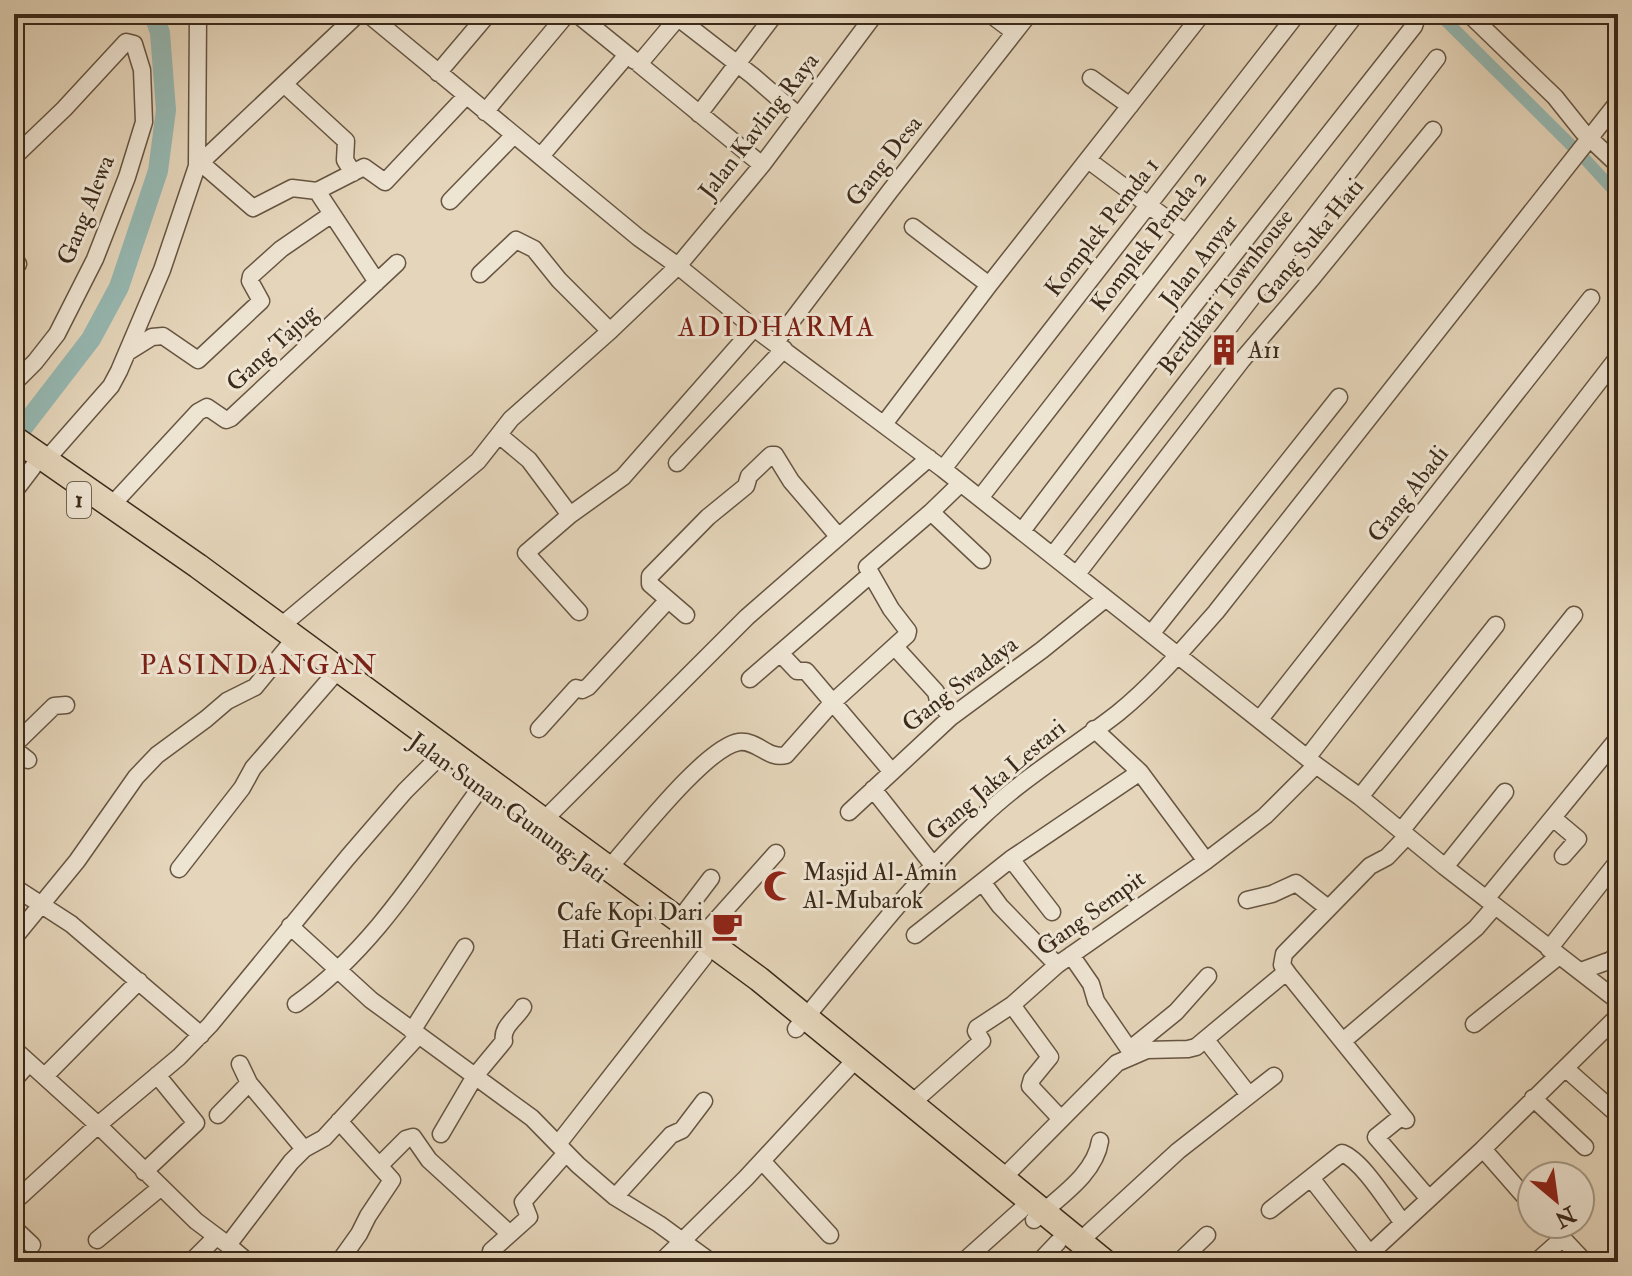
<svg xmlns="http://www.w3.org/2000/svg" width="1632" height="1276" font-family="'IM FELL Double Pica',serif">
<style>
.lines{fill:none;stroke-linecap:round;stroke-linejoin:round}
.canal{stroke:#96b8b2;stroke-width:12}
.river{stroke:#96b8b2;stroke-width:20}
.minor-casing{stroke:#665542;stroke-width:19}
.highway-casing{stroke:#3b2a1a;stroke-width:27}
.minor{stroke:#eee4d2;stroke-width:16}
.highway{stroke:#e5d5ba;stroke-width:24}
.labels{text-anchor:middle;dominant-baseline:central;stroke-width:6;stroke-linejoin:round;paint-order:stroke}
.shield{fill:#eee4d2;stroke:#716251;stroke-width:2}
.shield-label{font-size:22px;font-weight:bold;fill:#3b2a1a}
.street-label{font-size:24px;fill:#3b2a1a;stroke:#eee4d2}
.poi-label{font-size:24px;fill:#3b2a1a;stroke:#eee4d2;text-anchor:start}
.quarter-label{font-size:28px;letter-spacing:2px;fill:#7a1f14;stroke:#eee4d2}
</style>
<rect width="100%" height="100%" fill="#e5d5ba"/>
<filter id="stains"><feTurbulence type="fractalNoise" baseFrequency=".0025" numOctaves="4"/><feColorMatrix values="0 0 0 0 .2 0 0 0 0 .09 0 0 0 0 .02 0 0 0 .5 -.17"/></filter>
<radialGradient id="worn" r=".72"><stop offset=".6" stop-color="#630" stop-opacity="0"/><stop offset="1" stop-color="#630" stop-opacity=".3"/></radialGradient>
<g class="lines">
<path class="canal" d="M1439,14L1584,158L1618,195"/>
<path class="river" d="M14,439L91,339L119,287L158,171L166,110L160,33L154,14"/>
<defs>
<path id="minor" d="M368,14L639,238L678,266L754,328L943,469L1316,765L1360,797L1445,867L1618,1001
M577,14L635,61
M673,14L753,76L799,116
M681,14L639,64L762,165
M990,14L1014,32
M1469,14L1555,97L1583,132L1618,165
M438,73L488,14
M1091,78L1130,106
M284,84L346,141L345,160L353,173
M485,112L567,14
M699,114L775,14
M541,156L627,55
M14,157L64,109L126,42L134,44L142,70L144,122L127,177L95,259L57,334L35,362L14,383
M1088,160L1186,233
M201,163L253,208L292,188L317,191L364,167L385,182L466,96
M197,166L198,14
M317,191L377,282
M450,201L514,135
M913,227L989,285
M14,259L18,264
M480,274L516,240L534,249L559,280L610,331
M775,343L890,191L1029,14
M128,352L152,337L163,336L198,360L261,301L250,281L251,276L281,249L332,214
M884,424L989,285L1202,14
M499,435L529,460L570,515
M46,460L111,386L119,371L162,270L197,166L358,14
M677,463L784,349
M943,469L1297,14
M961,483L931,512L982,560
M14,492L33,467
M980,498L1356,14
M111,506L198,412L207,407L226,420L231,418L397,263
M1022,531L1176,328L1414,26L1416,20L1410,14
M1053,555L1437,58
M1077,574L1242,360L1313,277L1433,130
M579,612L526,553L570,515L623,477L754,328
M686,615L650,584V576L708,517L746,486L749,476L771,455H775L791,481L838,536
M281,626L478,461L511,419L610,331L678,266L762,165L875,14
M1151,634L1339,397
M895,647L936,692L938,701L951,717
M780,653L797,671H806L892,772
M750,679L870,575
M1260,719L1591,298
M539,729L576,688L582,690L588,687L667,601
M1094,729L1140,772L1206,861
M14,745L54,706L66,705
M14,749L28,760
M1307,758L1618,357
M873,789L933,865
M1360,797L1496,625
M849,812L951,717L1042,650L1105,599
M1553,818L1578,839L1563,856
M537,827L747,617L929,458
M1401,831L1574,615
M1011,859L1052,912
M610,867C635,839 706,747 739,742C758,740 768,760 786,755L832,703L907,635L908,631L891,609L867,567L931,512
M1445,867L1505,792
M179,869L242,788L253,768L331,678
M983,883L1000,906L1057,965
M14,887L71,924L201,1035
M1486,899L1618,738
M1247,900L1272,894L1296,883L1328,908
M679,920L711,878
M290,926L371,1000L532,1118L578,1165L615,1197L659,1224L711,1262
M915,935L1011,859L1140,772
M701,937L776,853
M14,938L77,861L136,777L157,755L206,719L227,701L255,687L296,637
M1549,949L1618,861
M1071,955L1091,984L1096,1001L1133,1055
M1581,971L1611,960L1618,953
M296,1004C375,948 425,863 481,787
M1012,1005L1050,1057L1032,1079L1030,1086L1061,1119
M1474,1024L1559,956
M796,1029C857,956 912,882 982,817C1023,778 1073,748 1118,713C1154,684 1185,647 1216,612L1618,102
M412,1031L465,947
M1206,1040L1249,1095
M1343,1041L1476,928L1495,906
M14,1049L98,1125L179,1057L210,1025L348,857L405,791L439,757
M1129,1050L1176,1012L1208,976
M240,1064L249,1083L304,1149
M1565,1068L1618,1115
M45,1076L139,981
M14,1080L29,1063
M1533,1098L1585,1147
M912,1103L982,1041L976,1031L977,1028L1012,1005L1057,965L1206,861L1265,816L1316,765
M218,1115L249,1083
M1402,1116L1376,1137L1429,1199
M1406,1120L1289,975L1282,965L1284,954L1370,866L1387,857L1407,836
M441,1134L475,1076L504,1041C501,1027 516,1019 523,1007
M558,1144L704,957
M1483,1149L1532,1205
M762,1161L830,1235
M381,1164L406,1139L413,1137L429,1160L509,1233
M144,1172L196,1123L157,1075
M1004,1177L1117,1063L1147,1050L1188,1049L1196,1047L1286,972
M1311,1178L1370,1254
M615,1197L671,1135L682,1130L704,1101
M14,1202L98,1125L196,1221L228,1245
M1270,1210L1342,1153C1363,1161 1389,1205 1403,1223
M1034,1220C1057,1198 1095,1175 1100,1141
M1549,1224L1585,1262
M14,1228L32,1245
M97,1240L160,1188
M1080,1241L1178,1151L1274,1076
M191,1262L216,1237
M248,1262L228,1245L291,1162L304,1149L324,1138L418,1036
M339,1262L359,1234L368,1216L392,1180L339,1121
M499,1262L491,1251L529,1217L523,1202L566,1153
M661,1262L746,1178L857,1058
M963,1262L1021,1210
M1039,1262L1058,1242
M1179,1262L1207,1235
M1361,1262L1483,1149L1618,1016
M1536,1262L1563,1238"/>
<path id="highway" d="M14,438L198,566L759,979L1105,1262"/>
</defs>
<use href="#minor" class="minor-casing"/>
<use href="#highway" class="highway-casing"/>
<use href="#minor" class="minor"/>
<use href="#highway" class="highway"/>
</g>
<defs>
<symbol id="building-bare" viewBox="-9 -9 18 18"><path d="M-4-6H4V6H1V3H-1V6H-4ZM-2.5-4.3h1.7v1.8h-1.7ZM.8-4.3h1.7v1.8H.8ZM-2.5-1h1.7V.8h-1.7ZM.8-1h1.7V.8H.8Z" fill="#8f2418" stroke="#eee4d2" stroke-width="2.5" paint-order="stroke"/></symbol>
<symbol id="mosque-bare" viewBox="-9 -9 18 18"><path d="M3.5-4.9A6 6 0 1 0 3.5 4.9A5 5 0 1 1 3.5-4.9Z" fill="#8f2418" stroke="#eee4d2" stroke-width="2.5" paint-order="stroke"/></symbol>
<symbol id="cafe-bare" viewBox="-9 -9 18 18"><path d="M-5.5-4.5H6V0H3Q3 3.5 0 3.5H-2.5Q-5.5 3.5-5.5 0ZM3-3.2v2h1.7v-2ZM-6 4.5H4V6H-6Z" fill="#8f2418" stroke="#eee4d2" stroke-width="2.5" paint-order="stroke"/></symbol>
</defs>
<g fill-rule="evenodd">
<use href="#building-bare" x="1202" y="328" width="44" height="44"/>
<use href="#mosque-bare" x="757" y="864" width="44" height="44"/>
<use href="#cafe-bare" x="705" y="904" width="44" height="44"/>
</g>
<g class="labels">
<rect class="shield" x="67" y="482" width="24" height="36" rx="6"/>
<g class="shield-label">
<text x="79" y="500">1</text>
</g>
<g class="street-label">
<text transform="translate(759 126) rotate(-52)">Jalan Kavling Raya</text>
<text transform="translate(884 161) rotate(-52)">Gang Desa</text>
<text transform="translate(86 210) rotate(-68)">Gang Alewa</text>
<text transform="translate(1102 227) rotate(-52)">Komplek Pemda 1</text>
<text transform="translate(1149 241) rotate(-52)">Komplek Pemda 2</text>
<text transform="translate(1310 242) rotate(-51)">Gang Suka Hati</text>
<text transform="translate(1199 261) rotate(-52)">Jalan Anyar</text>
<text transform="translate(1226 292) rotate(-52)">Berdikari Townhouse</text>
<text transform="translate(272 348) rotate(-43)">Gang Tajug</text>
<text transform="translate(1408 494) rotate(-52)">Gang Abadi</text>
<text transform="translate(960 684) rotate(-38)">Gang Swadaya</text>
<text transform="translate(996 780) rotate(-40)">Gang Jaka Lestari</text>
<text transform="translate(508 808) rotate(36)">Jalan Sunan Gunung Jati</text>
<text transform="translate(1091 913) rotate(-36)">Gang Sempit</text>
</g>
<g class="poi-label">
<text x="1248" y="350">A11</text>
<text x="803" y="872">Masjid Al-Amin<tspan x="803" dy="28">Al-Mubarok</tspan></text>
<text x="703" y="912" text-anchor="end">Cafe Kopi Dari<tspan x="703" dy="28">Hati Greenhill</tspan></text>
</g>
<g class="quarter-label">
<text x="777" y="327">ADIDHARMA</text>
<text x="259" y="665">PASINDANGAN</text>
</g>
</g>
<rect width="1632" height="1276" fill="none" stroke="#e5d5ba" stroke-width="48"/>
<rect x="16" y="16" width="1600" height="1244" fill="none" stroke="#3b2a1a" stroke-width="4"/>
<rect x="24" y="24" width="1584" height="1228" fill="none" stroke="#3b2a1a" stroke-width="2"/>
<g transform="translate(1556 1200) rotate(151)"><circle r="38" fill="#eee4d2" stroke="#a69a88" stroke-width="2"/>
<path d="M0-6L14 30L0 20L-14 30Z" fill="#8f2418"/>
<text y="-12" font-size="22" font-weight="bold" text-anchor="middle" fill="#3b2a1a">N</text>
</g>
<rect width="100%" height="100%" filter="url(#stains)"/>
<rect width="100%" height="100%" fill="url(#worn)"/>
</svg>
